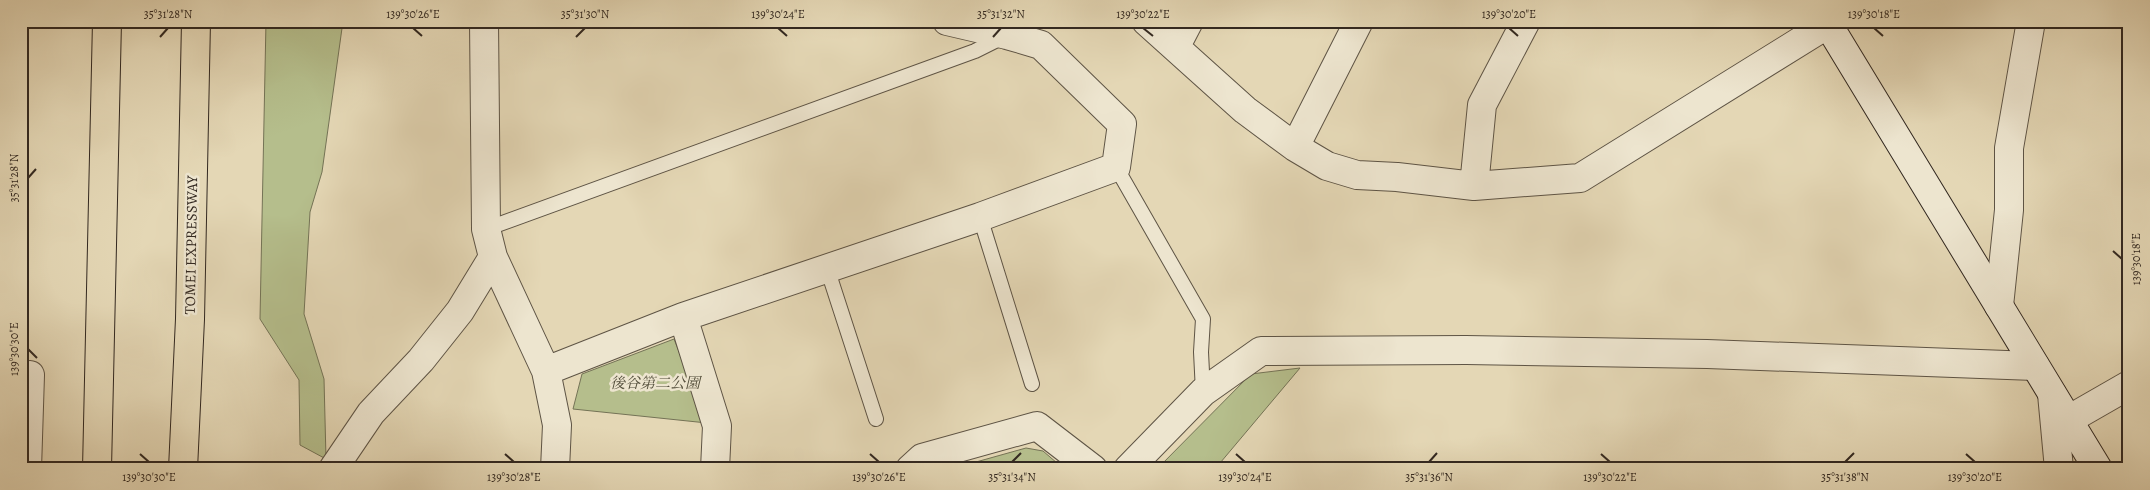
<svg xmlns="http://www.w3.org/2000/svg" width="2150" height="490" font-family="Alegreya,'Noto Serif JP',serif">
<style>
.green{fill:#b5be8c;stroke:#747356}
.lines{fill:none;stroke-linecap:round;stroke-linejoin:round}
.lane-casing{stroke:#5e5445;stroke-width:16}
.street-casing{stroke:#5e5445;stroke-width:30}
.secondary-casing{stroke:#322820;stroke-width:30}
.highway-casing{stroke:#322820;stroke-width:30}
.lane{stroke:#ede5cf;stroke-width:14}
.street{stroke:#ede5cf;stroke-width:28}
.secondary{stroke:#ede5cf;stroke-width:28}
.highway{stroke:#e4d7b5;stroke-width:28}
.ticks{fill:none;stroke:#322820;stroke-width:2}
.labels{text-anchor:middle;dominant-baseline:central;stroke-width:5;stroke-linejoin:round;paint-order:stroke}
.street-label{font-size:15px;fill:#322820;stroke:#ede5cf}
.park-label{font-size:15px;font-style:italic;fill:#534e3b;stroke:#ede5cf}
.neatline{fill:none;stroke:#322820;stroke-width:2}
.ticks-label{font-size:12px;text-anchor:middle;fill:#322820}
</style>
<rect width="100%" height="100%" fill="#e4d7b5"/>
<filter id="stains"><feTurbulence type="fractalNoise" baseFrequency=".004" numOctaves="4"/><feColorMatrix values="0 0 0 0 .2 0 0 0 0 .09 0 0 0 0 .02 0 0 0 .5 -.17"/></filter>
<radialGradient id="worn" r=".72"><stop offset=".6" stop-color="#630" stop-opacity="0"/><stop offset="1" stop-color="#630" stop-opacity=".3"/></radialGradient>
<path class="green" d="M266,21H343L322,172L310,212L304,314L324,379L326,459L300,445L299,380L260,319Z
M674,339L707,423L573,409L582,374Z
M1300,368L1215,469H1157L1251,374Z
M1026,448L1043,451L1064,469H951Z"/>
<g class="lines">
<defs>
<path id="lane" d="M1116,167L1203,319L1201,352L1203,392
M980,217L1032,384
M486,229L975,51L1003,37
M827,268L876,419"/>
<path id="street" d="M947,21L1007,35L1014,21
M1146,21L1245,110L1295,147L1327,166L1357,175L1397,177L1474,186L1580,178L1828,24
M1176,46L1189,21
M1295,147L1359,21
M1474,186L1482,105L1526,21
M493,257L546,371L557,425L555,469
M1999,306L2009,210V148L2031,21
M683,317L717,426L715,469
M546,371L683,317L980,217L1116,167L1122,124L1041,45L1007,35
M21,378L30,375L27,469
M2052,394L2059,469
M2068,420L2129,385
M333,469L371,413L421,360L460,311L493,257L486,229L484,21
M910,469L922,458L1037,426L1093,469
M1128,469L1203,392L1261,351L1466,350L1707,354L2035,366"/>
<path id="secondary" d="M1826,21L2098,469"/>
<path id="highway" d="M97,469L107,21
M183,469L190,319L196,21"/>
</defs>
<use href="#lane" class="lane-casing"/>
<use href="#street" class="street-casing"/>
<use href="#secondary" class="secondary-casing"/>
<use href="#highway" class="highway-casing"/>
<use href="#lane" class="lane"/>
<use href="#street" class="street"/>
<use href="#secondary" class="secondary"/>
<use href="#highway" class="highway"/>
</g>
<path class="ticks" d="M413,28L422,36M778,28L787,36M1143,28L1153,36M1509,28L1518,36M1874,28L1883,36M160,37L168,28M576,37L585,28M993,37L1001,28M28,178L36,169M2113,251L2122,259M28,349L37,358M140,454L149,462M505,454L514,462M870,454L879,462M1236,454L1245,462M1601,454L1610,462M1966,454L1975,462M1012,462L1021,453M1429,462L1437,453M1845,462L1854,453"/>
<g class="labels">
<g class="street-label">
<text transform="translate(191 245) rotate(-89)">TOMEI EXPRESSWAY</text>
</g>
<g class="park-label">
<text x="655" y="383">後谷第二公園</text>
</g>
</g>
<rect width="2150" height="490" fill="none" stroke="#e4d7b5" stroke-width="55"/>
<rect x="28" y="28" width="2094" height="434" class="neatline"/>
<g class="ticks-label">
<text x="168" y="18">35°31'28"N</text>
<text x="413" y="18">139°30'26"E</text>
<text x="585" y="18">35°31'30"N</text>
<text x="778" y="18">139°30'24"E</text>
<text x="1001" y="18">35°31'32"N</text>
<text x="1143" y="18">139°30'22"E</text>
<text x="1509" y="18">139°30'20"E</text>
<text x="1874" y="18">139°30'18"E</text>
<text transform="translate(14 178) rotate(-90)" y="4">35°31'28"N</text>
<text transform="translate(2136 259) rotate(-90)" y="4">139°30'18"E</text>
<text transform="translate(14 349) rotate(-90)" y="4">139°30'30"E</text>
<text x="149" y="481">139°30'30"E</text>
<text x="514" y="481">139°30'28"E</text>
<text x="879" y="481">139°30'26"E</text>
<text x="1012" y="481">35°31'34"N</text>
<text x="1245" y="481">139°30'24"E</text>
<text x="1429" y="481">35°31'36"N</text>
<text x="1610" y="481">139°30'22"E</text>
<text x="1845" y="481">35°31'38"N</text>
<text x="1975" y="481">139°30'20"E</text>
</g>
<rect width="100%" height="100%" filter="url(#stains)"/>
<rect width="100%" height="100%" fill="url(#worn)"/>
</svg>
